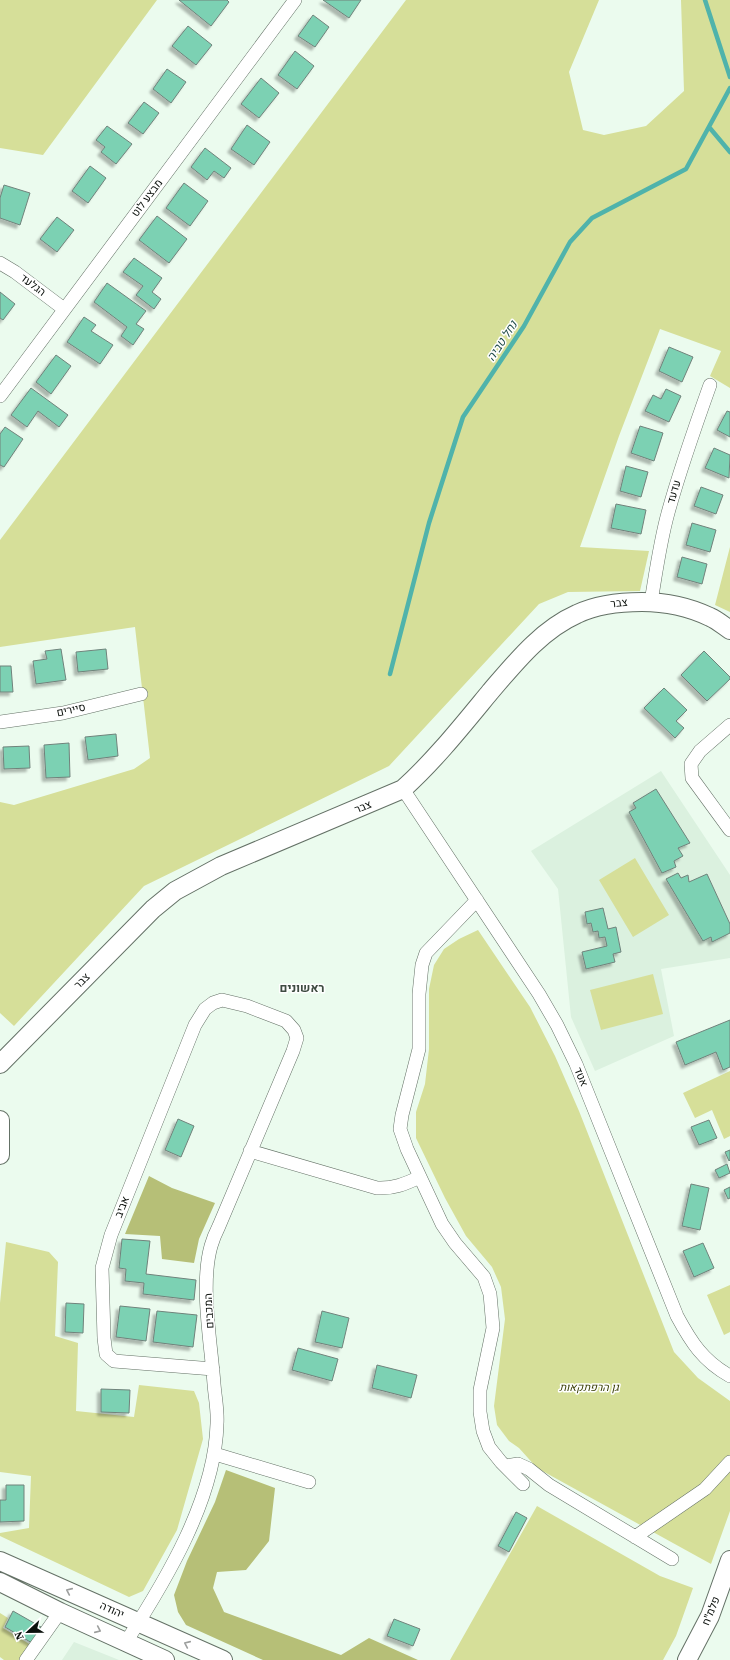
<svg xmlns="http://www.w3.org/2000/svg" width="730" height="1660" font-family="'Source Serif 4',Heebo,serif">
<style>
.built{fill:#dbf1df}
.green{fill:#d6df99}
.forest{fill:#b6bf77}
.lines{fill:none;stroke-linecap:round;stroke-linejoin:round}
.stream{stroke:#4fb3ab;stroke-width:4.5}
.building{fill:#7cd1b3;stroke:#70827b;filter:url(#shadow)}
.street-casing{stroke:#647166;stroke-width:14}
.secondary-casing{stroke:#647166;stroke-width:20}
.street{stroke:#fff;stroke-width:13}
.secondary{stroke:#fff;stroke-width:18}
.oneway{stroke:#9d9f9e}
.labels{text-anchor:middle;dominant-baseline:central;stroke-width:3;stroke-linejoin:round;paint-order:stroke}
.street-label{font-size:11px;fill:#0b100c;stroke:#fff}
.park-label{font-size:11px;font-style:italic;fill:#393e05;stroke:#fff}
.water-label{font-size:12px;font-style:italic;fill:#1f4c48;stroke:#fff}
.neighbourhood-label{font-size:12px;font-weight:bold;fill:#3f4c42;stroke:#fff}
</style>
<defs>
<filter id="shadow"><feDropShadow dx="-3.5" dy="3.5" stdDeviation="1" flood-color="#0004"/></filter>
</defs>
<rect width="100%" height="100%" fill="#ebfbee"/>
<path class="built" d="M661,771L730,875V958L661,969L674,1036L595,1071L571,1017L558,889L531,851Z
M74,1642L119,1660H62Z"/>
<path class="green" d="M0,0H157L43,155L0,148Z
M406,0H599L569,72L583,130L604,135L646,126L684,91L681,0H730V388L710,376L721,351L660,329L619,436L580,547L649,551L640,591L568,592L539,604L389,766L144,886L14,1026L0,1013V802L14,805L134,769L150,758L135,627L0,647V540Z
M730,547V612L715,605Z
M635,858L669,915L633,937L599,880Z
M478,930L530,1007L555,1056L579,1111L674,1352L698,1378L730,1401V1511L711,1564L537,1468L519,1448L509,1441L497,1425L494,1406L505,1319L501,1287L492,1267L466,1236L445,1198L416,1138V1112L425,1084L429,1049V989L434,965L444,949L459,939Z
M653,974L663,1014L601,1030L590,990Z
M730,1071V1136L724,1139L712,1110L695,1118L683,1093Z
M6,1242L49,1252L58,1262L55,1336L78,1343L76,1411L134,1417L139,1385L194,1391L199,1403L203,1439L177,1530L143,1591L129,1597L0,1536V1533L29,1528L31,1476L0,1472V1303Z
M730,1285V1332L724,1335L707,1295Z
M537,1506L660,1576L693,1588L676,1636L663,1660H450Z
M0,1613L8,1618L3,1628L31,1645L22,1660H4L0,1657Z"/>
<path class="forest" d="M149,1176L172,1188L215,1203L199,1239L194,1263L162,1259L160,1236L125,1234Z
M226,1470L275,1488L269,1541L246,1570L217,1572L213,1588L224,1612L341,1655L369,1638L418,1660H263L186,1625L178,1612L174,1595L187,1561L215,1502Z"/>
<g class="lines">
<path class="stream" d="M705,0L730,77
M709,127L730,152
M390,674L429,523L463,417L524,326L570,242L592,218L686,169L730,88"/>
</g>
<path class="building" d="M179,0H227L229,2L211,26Z
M323,0H361L349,18Z
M313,15L329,27L315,47L298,36Z
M188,26L212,45L196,65L172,46Z
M295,51L314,66L297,89L278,75Z
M167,69L186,82L171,103L153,89Z
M261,78L279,93L259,118L241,104Z
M144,102L159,113L143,134L128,123Z
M247,125L270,142L254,165L231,149Z
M107,126L132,144L116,164L101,152L105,147L96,140Z
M205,148L231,168L224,178L214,171L207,180L191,167Z
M90,166L106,178L88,203L72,191Z
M184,183L208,201L190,226L166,208Z
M4,185L30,193L20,225L0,218V198Z
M157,216L187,239L169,263L139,240Z
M57,217L74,230L57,252L40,239Z
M134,258L162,278L152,292L161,299L154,309L136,295L143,286L123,272Z
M107,283L146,311L136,324L144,329L133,345L121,336L127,327L94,302Z
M0,292L15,304L3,320L0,318Z
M84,317L96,325L91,331L113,345L100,364L67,342Z
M669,347L693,357L682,382L659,371Z
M56,355L71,366L51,394L36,382Z
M31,388L68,415L59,427L38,411L27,427L11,415Z
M666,389L681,396L669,422L645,411L653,395L661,399Z
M727,411L730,412V437L717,430Z
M640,426L663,433L654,461L631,453Z
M5,427L23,439L4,467L0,465V434Z
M714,448L730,455L729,478L705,468Z
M626,466L648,472L641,497L620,491Z
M701,487L723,495L716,514L694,506Z
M616,504L646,510L641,534L611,528Z
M692,523L716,530L710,552L686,545Z
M682,557L707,564L702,584L677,577Z
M61,649L66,680L36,684L33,661L47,659L45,651Z
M106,649L108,669L78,672L76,652Z
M704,651L730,677V679L707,701L681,675Z
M0,666H11L13,692H0Z
M664,688L687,710L676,721L684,728L675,738L644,708Z
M116,734L118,756L88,760L85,737Z
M69,743L70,777L46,778L44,745Z
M29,746L30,768L4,769L3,747Z
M656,789L690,843L678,848L683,856L674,861L676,867L662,873L629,812L636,808L633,803Z
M678,873L681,878L688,875L689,882L707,874L730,924V933L712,942L711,937L703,941L666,879Z
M603,908L608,929L616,927L621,952L613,954L615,962L586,969L582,952L607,946L605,937L599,938L598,931L593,932L591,923L587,924L585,912Z
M730,1020V1067L723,1070L716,1052L685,1065L676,1042Z
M178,1119L194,1126L181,1157L165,1150Z
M709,1120L717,1138L699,1145L691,1127Z
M730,1150V1160L729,1161L725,1152Z
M727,1164L730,1173L719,1178L715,1170Z
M691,1184L709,1188L700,1230L682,1226Z
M730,1187V1198L728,1199L724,1190Z
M122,1239L150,1241L146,1274L196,1280L194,1300L143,1294L144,1283L125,1281L126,1269L119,1268Z
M703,1243L714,1268L694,1277L683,1251Z
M66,1303L84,1304L83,1333L65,1332Z
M120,1306L150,1309L146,1341L116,1337Z
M157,1311L197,1315L193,1347L153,1342Z
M322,1311L349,1318L342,1348L315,1342Z
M298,1348L338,1359L332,1381L292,1370Z
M377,1365L417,1375L411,1398L372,1388Z
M101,1389L130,1390L129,1413L101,1412Z
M6,1485H24V1521L0,1522V1500H6Z
M516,1512L527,1518L509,1552L498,1546Z
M13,1611L41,1627L32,1643L5,1627Z
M394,1619L420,1629L413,1646L387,1636Z"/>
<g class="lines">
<defs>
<path id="street" d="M0,263L15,272L64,309
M0,396L295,0
M651,602C656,572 660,542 668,513C680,469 695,427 710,385
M0,722L63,713L141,694
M730,725L700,751L691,764L692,778L730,830
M403,789L539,994L557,1025L576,1064L677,1316C691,1342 703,1361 730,1376
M477,900L426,953L422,965L419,994V1049L402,1115L400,1129L407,1149L442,1224L455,1243L484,1277L490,1294L493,1328L480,1390V1412L483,1431L489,1447L501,1462L523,1484
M250,1151L377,1188C393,1189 405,1184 420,1177
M215,1454L309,1482
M506,1466L518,1464L529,1469L549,1485L672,1559
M635,1537L705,1489L730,1462
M126,1642C166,1580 215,1499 217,1424C218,1411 215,1397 214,1384C211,1343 200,1285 211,1246C213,1239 216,1232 219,1226L293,1051L297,1038L294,1030L286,1021L247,1006L222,1000L213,1003L205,1009L195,1025L111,1235L102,1268L104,1338L106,1354L114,1361L213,1369
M26,1660L60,1612"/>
<path id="secondary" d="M0,1064L153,909L175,891L221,866L403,789C435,760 462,726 490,692C515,663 541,630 577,614C598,604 620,602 642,602C665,602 689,607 710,617C717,620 724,626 730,630
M0,1120V1155
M0,1561L223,1660
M0,1582L60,1612L165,1660
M687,1660L710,1616L730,1560"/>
</defs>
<use href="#street" class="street-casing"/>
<use href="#secondary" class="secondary-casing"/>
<use href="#street" class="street"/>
<use href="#secondary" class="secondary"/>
</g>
<defs><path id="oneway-chevron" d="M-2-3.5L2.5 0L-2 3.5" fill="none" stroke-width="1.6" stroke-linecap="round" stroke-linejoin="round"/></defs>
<g class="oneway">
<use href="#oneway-chevron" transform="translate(69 1591) rotate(-156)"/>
<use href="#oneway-chevron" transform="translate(98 1630) rotate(24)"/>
<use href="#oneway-chevron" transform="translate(187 1644) rotate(-156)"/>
</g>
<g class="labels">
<g class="street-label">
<text transform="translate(147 198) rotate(-53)">מבצע לוט</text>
<text transform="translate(33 285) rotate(37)">הגלעד</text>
<text transform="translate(674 492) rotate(-74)">עדעד</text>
<text transform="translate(619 603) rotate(-6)">צבר</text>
<text transform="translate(71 710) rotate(-12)">סיירים</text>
<text transform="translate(363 807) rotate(-23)">צבר</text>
<text transform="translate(82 981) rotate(-45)">צבר</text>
<text transform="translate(581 1077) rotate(68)">אטד</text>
<text transform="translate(122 1207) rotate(-68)">אביב</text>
<text transform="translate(209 1311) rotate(-93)">המכבים</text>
<text transform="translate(112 1610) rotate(24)">יהודה</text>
<text transform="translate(711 1611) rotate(-68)">פלמ"ח</text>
</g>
<g class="park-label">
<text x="589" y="1387">גן הרפתקאות</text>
</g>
<g class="water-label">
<text transform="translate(502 341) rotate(-57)">נחל טביה</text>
</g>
<g class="neighbourhood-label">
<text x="302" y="988">ראשונים</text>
</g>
</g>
<g transform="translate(28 1632) rotate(248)" stroke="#ffffff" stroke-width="3" paint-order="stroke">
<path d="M0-3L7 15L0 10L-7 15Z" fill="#0b100c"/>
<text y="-6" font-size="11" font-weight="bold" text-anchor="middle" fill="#0b100c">N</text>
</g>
</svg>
